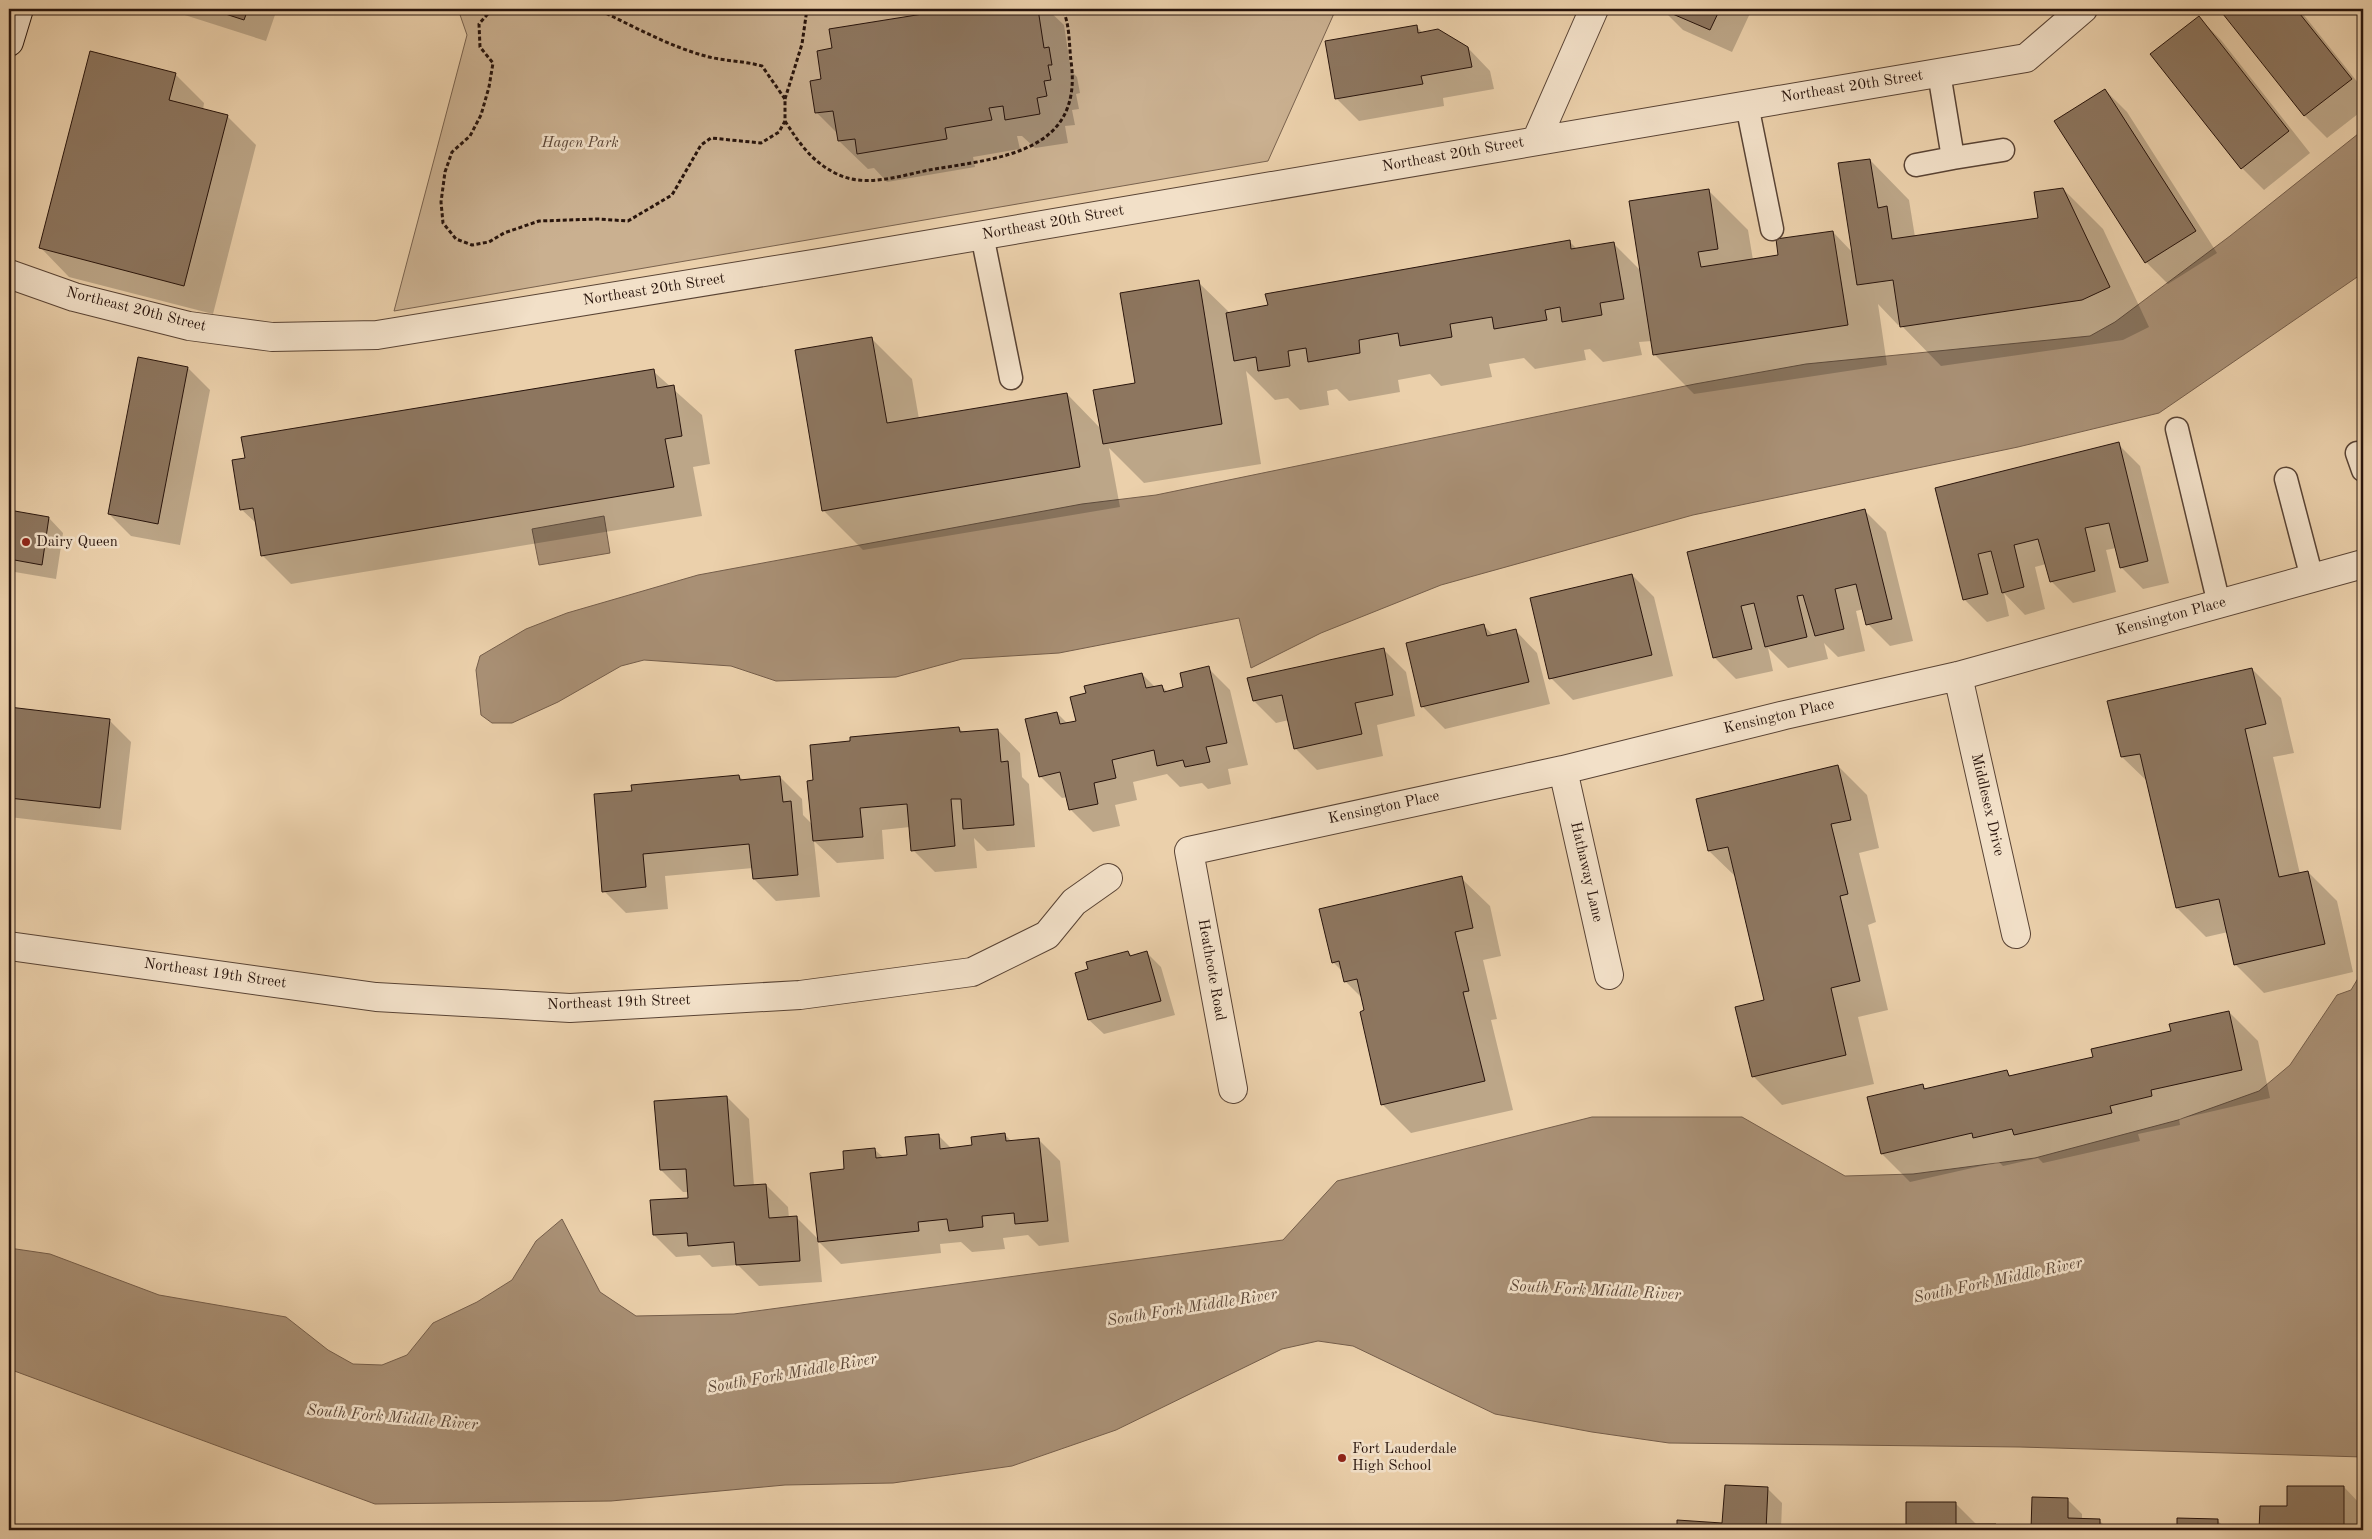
<svg xmlns="http://www.w3.org/2000/svg" width="2372" height="1539" font-family="'Old Standard TT',serif">
<style>
.green{fill:#cab090;stroke:#79624e}
.water{fill:#a99075;stroke:#755e4b}
.shadow{fill:#0003}
.building{fill:#8d765f;stroke:#28140c}
.lines{fill:none;stroke-linecap:round;stroke-linejoin:round}
.lane-casing{stroke:#594334;stroke-width:25}
.street-casing{stroke:#594334;stroke-width:30}
.secondary-casing{stroke:#28140c;stroke-width:30}
.path{stroke:#28140c;stroke-width:3;stroke-dasharray:4 2.5;stroke-linecap:butt}
.lane{stroke:#f2e0c8;stroke-width:22}
.street{stroke:#f2e0c8;stroke-width:28}
.secondary{stroke:#f2e0c8;stroke-width:28}
.poi-dot{fill:#8f2418;stroke:#f2e0c8;stroke-width:2}
.labels{text-anchor:middle;dominant-baseline:central;stroke-width:5;stroke-linejoin:round;paint-order:stroke}
.street-label{font-size:15px;fill:#28140c;stroke:#f2e0c8}
.park-label{font-size:15px;font-style:italic;fill:#594334;stroke:#f2e0c8}
.poi-label{font-size:15px;fill:#28140c;stroke:#f2e0c8;text-anchor:start}
.water-label{font-size:16px;font-style:italic;fill:#5c4636;stroke:#f2e0c8}
</style>
<rect width="100%" height="100%" fill="#ebd0ab"/>
<filter id="stains"><feTurbulence type="fractalNoise" baseFrequency=".004" numOctaves="4"/><feColorMatrix values="0 0 0 0 .2 0 0 0 0 .09 0 0 0 0 .02 0 0 0 .5 -.17"/></filter>
<radialGradient id="worn" r=".72"><stop offset=".6" stop-color="#630" stop-opacity="0"/><stop offset="1" stop-color="#630" stop-opacity=".3"/></radialGradient>
<path class="green" d="M458,9H1336L1268,161L394,311L467,35Z"/>
<path class="water" d="M2363,130V273L2159,413L2018,447L1693,515L1441,585L1321,633L1251,668L1239,618L1059,653L962,659L896,677L776,681L731,666L644,660L621,666L558,702L512,723H492L481,715L476,670L480,656L526,629L567,613L698,575L1082,504L1156,495L1695,384L1806,364L2090,336L2115,322L2230,236Z
M604,516L610,553L539,565L532,529Z
M2363,970V1457L2020,1447L1669,1443L1592,1432L1495,1414L1353,1346L1318,1341L1282,1349L1116,1430L1012,1466L893,1483L785,1485L611,1501L375,1504L9,1369V1248L50,1254L159,1295L286,1317L328,1350L353,1364L382,1365L407,1355L433,1323L477,1302L512,1280L536,1241L562,1219L600,1292L636,1316L734,1314L1283,1240L1337,1181L1592,1117H1742L1845,1176L1913,1174L2035,1158L2178,1120L2259,1091L2290,1065L2337,995L2351,990Z"/>
<path class="shadow" d="M166,9H277L266,41Z
M962,9H1047L1064,25L1071,71L1077,77L1080,93L1076,94L1079,109L1072,110L1075,125L1065,126L1068,143L1035,148L1022,136H1017L1020,149L973,157L975,167L887,182L874,168L868,169L839,141L838,134L817,113L812,82L823,80L834,49L831,30Z
M1662,9H1752L1732,52L1683,30Z
M1900,9H1918L1905,13Z
M1922,9H1941L1927,13Z
M2221,9H2299L2363,89V110L2327,138L2305,116Z
M2199,18L2221,40L2310,153L2264,190L2242,168Z
M1417,27L1423,33L1468,48L1490,71L1494,89L1443,98L1444,106L1359,121L1337,99L1327,42Z
M175,74L204,103L203,110L227,116L256,145L213,314L69,277L41,248Z
M2105,90L2127,112L2217,253L2168,284L2146,262Z
M1870,160L1909,200L1915,237L2039,219L2063,189L2103,229L2149,327L2123,340L1941,366L1900,324L1898,325L1878,304L1887,365L1694,394L1654,354L1652,341L1639,342L1642,355L1603,362L1590,349L1584,350L1586,360L1535,369L1524,358L1489,364L1492,377L1441,386L1430,374L1398,380L1400,392L1349,401L1337,389L1327,391L1329,405L1300,410L1288,398L1275,400L1246,371L1261,464L1144,483L1109,448L1120,507L863,550L823,510L872,339L912,379L919,419L1067,394L1101,429L1137,384L1198,282L1230,313L1570,242L1577,249L1613,243L1641,271L1708,190L1748,230L1753,260L1779,256L1833,232L1853,253Z
M188,368L210,390L180,545L131,536L109,514Z
M653,371L702,415L710,464L693,467L702,516L291,584L262,555L258,525L241,509L246,459Z
M2118,444L2140,466L2169,583L2143,589L2121,567L2116,548L2106,550L2116,592L2073,603L2051,581L2046,564L2035,567L2045,609L2025,615L2004,593L2009,616L1987,622L1965,600L1937,488Z
M1864,510L1886,532L1913,641L1890,646L1868,624L1864,609L1856,611L1865,651L1838,657L1824,643L1828,659L1788,668L1768,648L1773,671L1736,679L1714,657L1689,553Z
M9,511L49,518L63,533L56,579L9,571Z
M1632,575L1654,597L1673,676L1573,700L1551,678Z
M1484,626L1494,636L1515,630L1537,653L1550,704L1445,729L1423,707Z
M1384,650L1406,672L1415,716L1377,725L1383,756L1317,770L1295,748L1289,720L1276,723L1254,701Z
M1208,668L1230,690L1248,765L1228,769L1231,784L1208,789L1202,783L1180,787L1167,774L1133,782L1137,800L1115,805L1120,826L1093,832L1071,810L1068,797L1062,798L1040,776L1057,713L1068,724L1077,722L1087,694L1142,674L1155,687L1161,686L1168,692L1185,688Z
M2252,669L2281,698L2294,753L2273,757L2300,874L2308,872L2337,901L2353,972L2264,993L2235,964L2228,932L2206,937L2177,908L2148,782L2122,757Z
M9,709L109,720L131,742L121,830L9,817Z
M959,728L964,733L998,730L1020,753L1022,777L1029,784L1035,847L987,851L974,838L977,868L935,872L913,850L910,827L882,830L884,859L837,863L814,841L820,897L776,901L754,879L753,868L665,876L668,909L626,913L604,891L633,792L739,776L743,780L780,777L802,799L803,815L813,825Z
M1838,766L1867,795L1879,848L1859,853L1876,922L1868,925L1888,1010L1858,1017L1874,1084L1782,1105L1753,1076L1766,1001L1737,878L1709,851L1697,800Z
M1461,878L1490,906L1501,956L1483,960L1497,1019L1491,1020L1513,1110L1411,1133L1382,1104L1362,998L1345,981L1343,972L1333,962Z
M1128,952L1132,956L1146,952L1161,967L1175,1015L1104,1034L1089,1020Z
M2229,1012L2258,1041L2270,1098L2179,1119L2180,1125L2138,1134L2140,1141L2043,1163L2038,1158L2003,1166L1999,1162L1910,1182L1882,1154L1923,1086L1927,1090L2007,1072L2012,1077L2094,1058Z
M727,1097L749,1119L754,1186L766,1185L788,1207L789,1218L796,1217L819,1240L846,1170L874,1149L884,1158L909,1156L938,1135L952,1149L973,1146L1004,1134L1012,1142L1038,1139L1060,1161L1069,1242L1039,1246L1028,1235L1003,1238L1005,1249L972,1252L961,1242L940,1244L941,1253L841,1264L818,1241L822,1282L759,1286L738,1265L712,1267L700,1255L676,1257L654,1235L689,1199V1192H683L661,1170Z
M2344,1487L2363,1507V1530H2261V1507H2288Z
M1768,1489L1782,1503L1781,1530H1678L1679,1522L1723,1524Z
M2033,1498L2067,1499L2082,1514V1520H2099L2109,1530H2033Z
M1908,1503L1956,1504L1978,1526H1996L2001,1530H1907Z
M2178,1520H2217L2227,1530H2178Z"/>
<path class="building" d="M210,9H248L244,20Z
M954,9H1038L1044,48L1049,47L1052,65H1048L1051,80L1044,81L1047,96L1037,98L1040,114L1005,120L1003,106L989,108L992,120L945,128L947,139L857,154L855,139L838,141L833,111L815,113L810,81L821,79L817,51L832,48L829,29Z
M1661,9H1720L1710,30Z
M2219,9H2296L2352,79L2304,116Z
M2199,16L2289,131L2241,169L2150,54Z
M1417,25L1418,33L1438,29L1468,47L1472,67L1421,76L1423,84L1335,99L1325,41Z
M90,51L176,73L169,100L228,115L184,286L39,248Z
M2105,89L2196,231L2145,263L2054,121Z
M1870,159L1878,208L1887,206L1892,239L2038,218L2034,192L2063,188L2110,287L2082,300L1900,327L1893,280L1857,285L1838,163Z
M1709,189L1718,249L1698,252L1701,267L1778,255L1776,239L1833,231L1848,325L1653,355L1629,201Z
M1570,240L1571,249L1614,242L1624,299L1600,303L1602,315L1562,322L1560,307L1545,310L1547,320L1494,329L1492,317L1450,324L1452,337L1400,346L1398,333L1359,340L1360,353L1308,362L1306,348L1288,351L1290,366L1258,371L1256,357L1234,361L1226,313L1268,305L1265,294Z
M1199,280L1222,424L1103,444L1093,390L1135,383L1120,293Z
M872,337L887,423L1067,393L1080,467L822,511L795,350Z
M138,357L188,367L158,524L108,514Z
M654,369L657,388L674,385L682,436L665,439L674,487L261,556L253,508L240,510L232,460L245,458L241,437Z
M2119,442L2148,561L2120,568L2109,523L2085,528L2095,571L2050,582L2038,539L2014,545L2024,587L2002,593L1991,551L1978,554L1988,594L1963,600L1935,488Z
M1865,509L1892,619L1866,625L1856,584L1835,589L1844,629L1815,636L1803,595L1797,596L1807,637L1765,647L1754,603L1741,606L1752,649L1713,658L1687,552Z
M9,510L49,517L42,565L9,559Z
M1632,574L1652,655L1549,679L1530,598Z
M1484,624L1487,636L1516,629L1529,682L1421,707L1406,643Z
M1384,648L1393,695L1355,703L1362,734L1294,749L1282,695L1253,701L1247,678Z
M1209,666L1227,743L1206,747L1210,762L1185,767L1183,760L1157,766L1154,750L1112,760L1116,778L1094,783L1098,804L1069,810L1060,772L1039,777L1025,719L1057,712L1060,724L1076,721L1070,697L1086,693L1084,686L1142,673L1146,688L1162,685L1164,692L1183,687L1180,673Z
M2252,668L2266,724L2245,729L2279,877L2308,871L2325,944L2234,965L2219,899L2176,908L2140,754L2121,757L2107,701Z
M9,707L110,719L100,808L9,798Z
M959,727L960,732L998,729L1001,762L1008,761L1014,825L963,829L961,799H951L955,846L911,851L907,804L860,808L863,837L813,841L807,781L813,780L810,745L850,741V737Z
M1838,765L1851,820L1831,824L1848,894L1840,896L1860,981L1831,988L1846,1055L1752,1077L1735,1007L1764,1000L1728,847L1708,851L1696,799Z
M739,775L740,780L780,776L783,802L791,801L798,875L753,879L749,844L643,854L646,887L602,892L594,794L632,791L631,785Z
M1462,876L1473,928L1455,932L1469,991L1463,992L1485,1081L1381,1105L1360,1012L1364,1010L1357,979L1344,982L1339,961L1332,963L1319,909Z
M1128,951L1130,956L1147,951L1161,1001L1088,1020L1075,973L1088,969L1086,962Z
M2229,1011L2242,1070L2151,1090L2152,1096L2110,1106L2112,1113L2014,1135L2012,1129L1973,1138L1972,1133L1881,1154L1867,1097L1923,1084L1924,1089L2007,1070L2009,1076L2093,1057L2091,1049L2171,1031L2169,1024Z
M727,1096L734,1186L766,1184L769,1218L797,1216L800,1261L736,1265L734,1242L688,1246L687,1233L653,1235L650,1200L688,1198L686,1169L660,1170L654,1101Z
M1005,1133L1006,1141L1039,1138L1048,1221L1015,1224L1014,1213L982,1216L983,1227L949,1231L947,1219L918,1222L919,1231L818,1242L810,1173L844,1169L843,1151L875,1148L876,1158L907,1155L905,1137L939,1134L940,1149L972,1145L971,1137Z
M1725,1485L1768,1487L1766,1530H1677V1520L1722,1523Z
M2287,1486H2344V1530H2259L2260,1506H2287Z
M2032,1497L2068,1498V1518L2100,1519V1530H2031Z
M1906,1502H1956V1524H1996V1530H1906Z
M2177,1518L2218,1519V1530H2177Z
M2358,1520H2363V1530H2358Z"/>
<g class="lines">
<defs>
<path id="lane" d="M1939,73L1953,158L2003,150
M1747,105L1772,229
M1916,165L1953,158
M982,235L1011,378
M2177,429L2219,604
M2357,453L2363,470
M2286,479L2312,578"/>
<path id="street" d="M1536,141L1594,9
M9,274L74,297L189,326L272,337L377,335L825,262L2026,58L2083,9
M1958,676L2016,934
M1563,770L1609,975
M9,946L376,997L570,1008L800,995L972,972L1047,935L1074,902L1108,878
M1233,1089L1189,851L1563,770L1785,715L1958,676L2363,564"/>
<path id="secondary" d="M9,42L19,9"/>
</defs>
<use href="#lane" class="lane-casing"/>
<use href="#street" class="street-casing"/>
<use href="#secondary" class="secondary-casing"/>
<path class="path" d="M492,9L479,24L480,47L493,63L489,87L481,115L470,136L452,152L445,172L441,202L443,223L456,239L472,245L489,242L504,233L539,221L598,219L628,221L672,195L701,145L711,138L761,143L779,132L785,121V99L762,66C744,61 725,61 709,57C670,47 633,26 597,9
M1064,12L1085,9
M785,99L802,44L807,9
M785,121C799,143 812,162 837,174C865,188 899,176 929,170C998,158 1084,154 1071,61C1069,46 1070,22 1062,9"/>
<use href="#lane" class="lane"/>
<use href="#street" class="street"/>
<use href="#secondary" class="secondary"/>
</g>
<g class="poi-dot">
<circle cx="26" cy="542" r="5"/>
<circle cx="1342" cy="1458" r="5"/>
</g>
<g class="labels">
<g class="street-label">
<text transform="translate(1852 87) rotate(-9)">Northeast 20th Street</text>
<text transform="translate(1453 155) rotate(-10)">Northeast 20th Street</text>
<text transform="translate(1053 223) rotate(-10)">Northeast 20th Street</text>
<text transform="translate(654 290) rotate(-9)">Northeast 20th Street</text>
<text transform="translate(136 310) rotate(14)">Northeast 20th Street</text>
<text transform="translate(2171 617) rotate(-15)">Kensington Place</text>
<text transform="translate(1779 717) rotate(-13)">Kensington Place</text>
<text transform="translate(1987 805) rotate(77)">Middlesex Drive</text>
<text transform="translate(1384 808) rotate(-12)">Kensington Place</text>
<text transform="translate(1586 872) rotate(77)">Hathaway Lane</text>
<text transform="translate(1211 970) rotate(80)">Heathcote Road</text>
<text transform="translate(215 974) rotate(8)">Northeast 19th Street</text>
<text transform="translate(619 1003) rotate(-2)">Northeast 19th Street</text>
</g>
<g class="park-label">
<text x="580" y="143">Hagen Park</text>
</g>
<g class="poi-label">
<text x="36" y="542">Dairy Queen</text>
<text x="1352" y="1449">Fort Lauderdale<tspan x="1352" dy="17">High School</tspan></text>
</g>
<g class="water-label">
<text transform="translate(1998 1281) rotate(-12)">South Fork Middle River</text>
<text transform="translate(1595 1291) rotate(3)">South Fork Middle River</text>
<text transform="translate(1192 1308) rotate(-9)">South Fork Middle River</text>
<text transform="translate(792 1374) rotate(-10)">South Fork Middle River</text>
<text transform="translate(392 1418) rotate(5)">South Fork Middle River</text>
</g>
</g>
<rect width="2372" height="1539" fill="none" stroke="#ebd0ab" stroke-width="30"/>
<rect x="10" y="10" width="2352" height="1519" fill="none" stroke="#28140c" stroke-width="2.5"/>
<rect x="15" y="15" width="2342" height="1509" fill="none" stroke="#28140c"/>
<rect width="100%" height="100%" filter="url(#stains)"/>
<rect width="100%" height="100%" fill="url(#worn)"/>
</svg>
